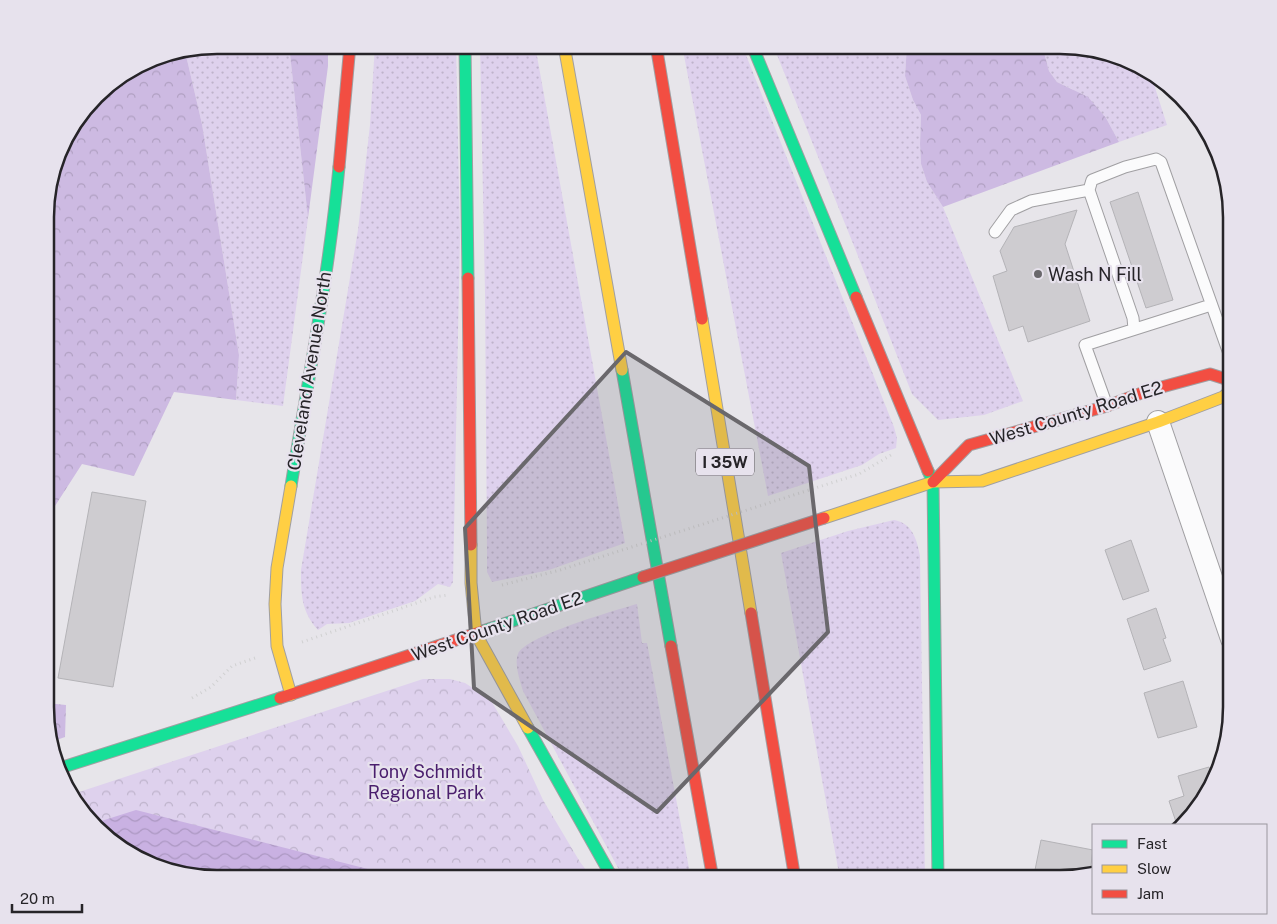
<svg xmlns="http://www.w3.org/2000/svg" width="1277" height="924" font-family="'Public Sans',sans-serif">
<style>
.grass{fill:url(#grass-dots)}
.forest{fill:url(#forest-crowns)}
.park{fill:url(#park-crowns)}
.water{fill:url(#water-waves)}
.building{fill:#ceccd0;stroke:#b4b3b7}
.lines{fill:none;stroke-linecap:round;stroke-linejoin:round}
.lane-casing{stroke:#a09fa2;stroke-width:13}
.street-casing{stroke:#a09fa2;stroke-width:24}
.fast-casing{stroke:#a09fa2;stroke-width:13}
.slow-casing{stroke:#a09fa2;stroke-width:13}
.jam-casing{stroke:#a09fa2;stroke-width:13}
.path{stroke:#d0d0d1;stroke-width:3;stroke-dasharray:1 4;stroke-linecap:butt}
.lane{stroke:#fbfbfc;stroke-width:11}
.street{stroke:#fbfbfc;stroke-width:22}
.fast{stroke:#16e098;stroke-width:11}
.slow{stroke:#ffcf43;stroke-width:11}
.jam{stroke:#f24e42;stroke-width:11}
.jam-bridge-casing{stroke:#a09fa2;stroke-width:13;stroke-linecap:butt}
.path-bridge{stroke:#d0d0d1;stroke-width:3;stroke-dasharray:1 4;stroke-linecap:butt}
.jam-bridge{stroke:#f24e42;stroke-width:11}
.marked{fill:#6a686c;fill-opacity:0.2;stroke:#6a686c;stroke-width:4;stroke-linejoin:round}
.poi-dot{fill:#6a686c;stroke:#e7e2ed;stroke-width:2}
.labels{text-anchor:middle;dominant-baseline:central;stroke-width:4.5;stroke-linejoin:round;paint-order:stroke}
.shield{fill:#e7e2ed;stroke:#605d63;stroke-width:1}
.shield-label{font-size:16px;font-weight:bold;fill:#262428}
.poi-label{font-size:18px;fill:#262428;stroke:#e7e2ed;text-anchor:start}
.street-label{font-size:18px;fill:#262428;stroke:#e7e2ed}
.park-label{font-size:18px;fill:#4a1e6d;stroke:#e7e2ed}
.rim{fill:none;stroke:#262428;stroke-width:2.5}
</style>
<defs>
<pattern id="grass-dots" width="8" height="8" patternUnits="userSpaceOnUse" patternTransform="scale(1.25)"><rect width="8" height="8" fill="#ded1ed"/><path d="M2 2h.1M6 6h.1" fill="none" stroke="#beb3cb" stroke-width="1.8" stroke-linecap="round"/></pattern>
<pattern id="forest-crowns" width="20" height="18" patternUnits="userSpaceOnUse" patternTransform="scale(1.25)"><rect width="20" height="18" fill="#cdbae2"/><path d="M2 6a3 3 0 1 1 6 0M12 15a3 3 0 1 1 6 0" fill="none" stroke="#b0a0c2"/></pattern>
<pattern id="park-crowns" width="20" height="18" patternUnits="userSpaceOnUse" patternTransform="scale(1.25)"><rect width="20" height="18" fill="#ded1ed"/><path d="M2 6a3 3 0 1 1 6 0M12 15a3 3 0 1 1 6 0" fill="none" stroke="#beb3cb"/></pattern>
<pattern id="water-waves" width="16" height="10" patternUnits="userSpaceOnUse" patternTransform="scale(1.25)"><rect width="16" height="10" fill="#c9b1e2"/><path d="M0 5q4-4 8 0t8 0" fill="none" stroke="#ac98c2"/></pattern>
</defs>
<rect width="100%" height="100%" fill="#e7e5ea"/>
<path class="grass" d="M217,45H289L308,218L283,406L236,400L239,355L202,124L185,51Z
M375,45H456L460,236L453,582L450,587L438,584L415,601L349,623L327,624L318,630C301,611 301,594 301,570L358,230L370,125Z
M480,45H535L625,543L549,570L492,582L487,572V555L485,293Z
M682,45H742L894,427L897,438L896,448L879,454L862,465L768,496Z
M773,45H907L905,76L913,100L921,115L920,144L921,164L927,182L943,207L1023,401L984,415L938,420L912,394L856,251Z
M1042,45H1071L1126,58L1150,72L1167,125L1119,142L1106,118L1072,89L1057,82L1049,71Z
M894,520C912,523 917,539 920,556L925,879H840L781,553L848,531Z
M637,604L642,643H647L691,879H624L523,691C520,681 514,664 518,654C525,636 616,610 637,604Z"/>
<path class="forest" d="M289,45H328V66L308,218Z
M907,45H1042L1049,71L1057,82L1088,97L1106,118L1119,142L943,207L927,182L921,164L920,144L921,115L913,100L905,76Z
M185,51L202,124L239,355L236,400L174,392L134,476L82,464L46,520V195L63,141L103,88L151,58Z
M46,703L66,705L65,737L51,742L46,729Z"/>
<path class="park" d="M423,679H450L465,683L490,699L518,746L543,800L580,862L593,879H206L151,866L112,843L70,795Z"/>
<path class="water" d="M136,810L407,879H206L151,866L112,843L95,823Z"/>
<path class="building" d="M1138,192L1173,300L1146,308L1110,202Z
M1077,210L1065,244L1090,321L1028,342L1023,326L1009,331L993,276L1007,271L1000,251L1014,227Z
M92,492L146,501L113,687L58,678Z
M1131,540L1149,591L1123,600L1105,550Z
M1156,608L1166,638L1163,639L1171,661L1144,670L1127,619Z
M1183,681L1197,727L1158,738L1144,693Z
M1209,767L1214,782L1196,812L1180,825H1177L1169,801L1184,796L1178,776Z
M1041,840L1093,850L1090,872L1070,877L1035,870Z"/>
<g class="lines">
<defs>
<path id="lane" d="M995,232L1011,210L1031,201L1089,190
M1134,329L1133,318L1089,190L1092,180L1125,167L1156,159L1161,162L1232,362
M1107,406L1085,345L1211,305"/>
<path id="street" d="M1158,422L1232,639"/>
<path id="fast" d="M465,45L468,278
M752,45L856,297
M622,370L671,646
M928,471L933,482L938,879
M291,486C308,380 329,274 339,167
M483,631L643,577
M528,728L613,879
M60,768L280,698"/>
<path id="slow" d="M564,45L622,370
M702,319L751,613
M291,486L277,568L275,604L277,646L291,695
M824,518L933,482L982,481L1158,422L1223,397L1232,389
M471,545V583L476,634L528,728"/>
<path id="jam" d="M656,45L702,319
M339,167L350,45
M468,278L471,545
M856,297L928,471
M933,482L969,445L1107,406L1147,391L1210,374L1232,381
M751,613L795,879
M671,646L713,879
M280,698L483,631"/>
</defs>
<use href="#lane" class="lane-casing"/>
<use href="#street" class="street-casing"/>
<use href="#fast" class="fast-casing"/>
<use href="#slow" class="slow-casing"/>
<use href="#jam" class="jam-casing"/>
<path class="path" d="M302,642L434,597L448,595
M192,698L211,687L232,666L255,658"/>
<use href="#lane" class="lane"/>
<use href="#street" class="street"/>
<use href="#fast" class="fast"/>
<use href="#slow" class="slow"/>
<use href="#jam" class="jam"/>
<defs>
<path id="jam-bridge" d="M643,577L824,518"/>
</defs>
<use href="#jam-bridge" class="jam-bridge-casing"/>
<path class="path-bridge" d="M502,585L560,570L859,474L891,455"/>
<use href="#jam-bridge" class="jam-bridge"/>
</g>
<path class="marked" d="M626,352L809,466L828,632L657,812L474,688L465,528Z"/>
<circle class="poi-dot" cx="1038" cy="274" r="5"/>
<g class="labels">
<rect class="shield" x="696" y="448.5" width="58" height="27" rx="4"/>
<g class="shield-label">
<text x="725" y="462">I 35W</text>
</g>
<g class="poi-label">
<text x="1048" y="274">Wash N Fill</text>
</g>
<g class="street-label">
<text transform="translate(309 371) rotate(-81)">Cleveland Avenue North</text>
<text transform="translate(1076 413) rotate(-17)">West County Road E2</text>
<text transform="translate(497 626) rotate(-19)">West County Road E2</text>
</g>
<g class="park-label">
<text x="426" y="771">Tony Schmidt<tspan x="426" dy="21">Regional Park</tspan></text>
</g>
</g>
<path d="M0 0H1277V924H0ZM217 54H1060A163 163 0 0 1 1223 217V707A163 163 0 0 1 1060 870H217A163 163 0 0 1 54 707V217A163 163 0 0 1 217 54Z" fill="#e7e2ed" fill-rule="evenodd"/>
<path class="rim" d="M217 54H1060A163 163 0 0 1 1223 217V707A163 163 0 0 1 1060 870H217A163 163 0 0 1 54 707V217A163 163 0 0 1 217 54Z"/>
<rect x="1092" y="824" width="175" height="90" fill="#e7e2ed" stroke="#9a969e"/>
<rect x="1102" y="840" width="25" height="8" fill="#16e098" stroke="#9a969e"/>
<text x="1137" y="849" font-size="15" fill="#262428">Fast</text>
<rect x="1102" y="865" width="25" height="8" fill="#ffcf43" stroke="#9a969e"/>
<text x="1137" y="874" font-size="15" fill="#262428">Slow</text>
<rect x="1102" y="890" width="25" height="8" fill="#f24e42" stroke="#9a969e"/>
<text x="1137" y="899" font-size="15" fill="#262428">Jam</text>
<path d="M12 904v8h70v-8" fill="none" stroke="#262428" stroke-width="2.5"/>
<text x="20" y="904" font-size="15" fill="#262428" stroke="#e7e2ed" stroke-width="4" paint-order="stroke">20 m</text>
</svg>
